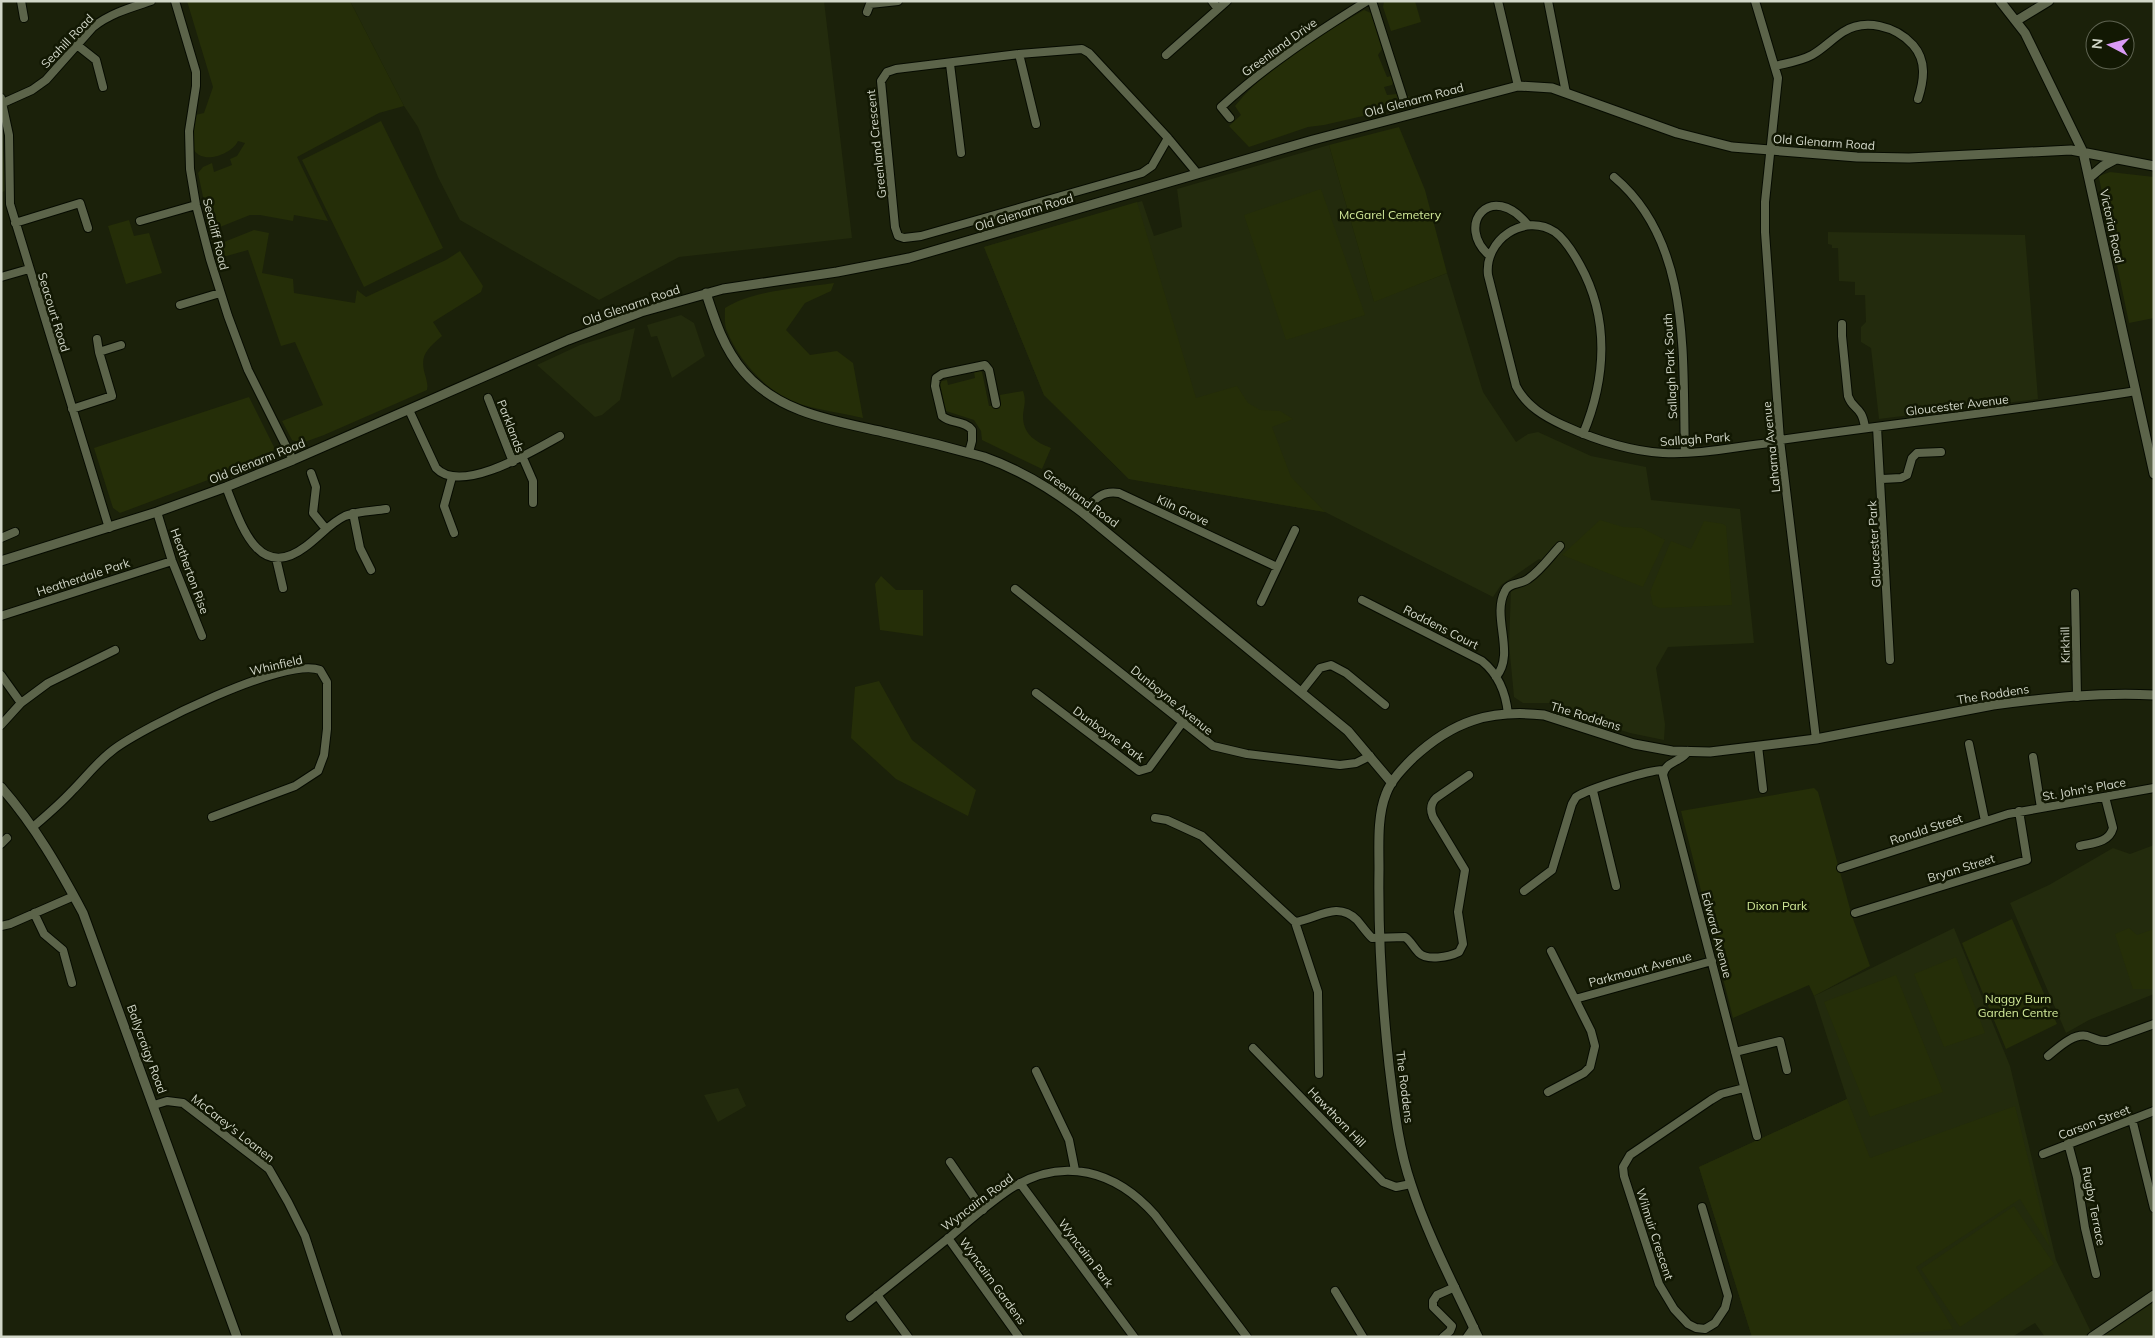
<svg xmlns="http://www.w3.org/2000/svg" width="2155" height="1338" font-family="Mulish,sans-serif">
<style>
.built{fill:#232b0d}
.green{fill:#252e08}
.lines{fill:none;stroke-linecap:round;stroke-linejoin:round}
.minor-casing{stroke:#060b00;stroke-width:10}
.tertiary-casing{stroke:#060b00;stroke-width:11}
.minor{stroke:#5c644a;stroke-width:8}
.tertiary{stroke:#5c644a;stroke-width:9}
.labels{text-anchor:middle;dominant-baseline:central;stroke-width:5;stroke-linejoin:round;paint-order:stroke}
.street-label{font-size:12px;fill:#d2d7c9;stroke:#121803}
.park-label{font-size:12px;fill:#d3eb9a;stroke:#121803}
</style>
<rect width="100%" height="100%" fill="#1b210a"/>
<path class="built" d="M350,1H824L852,238L679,257L599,300L460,220L438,177L418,127L404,106Z
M1,123L6,190L1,193Z
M1329,145L1374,301L1447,273L1483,392L1516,442L1528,434L1538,432L1591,456L1646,467L1651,500L1740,509L1754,643L1668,647L1656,668L1665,724L1664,740L1630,733L1598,723L1569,708L1552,703H1523L1514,697L1509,644L1511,590L1525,585L1536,577L1550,563L1539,559L1501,585L1493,597L1325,512L1129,479L1044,395L984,247L1142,201L1154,236L1182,227L1177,189Z
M1828,232L2025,235L2038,399L1879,419L1871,348L1861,342V327L1866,322L1865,295H1855V282L1839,281L1838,248H1832V245L1828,244Z
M681,315L694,323L705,356L672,378L657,336L651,337L647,325Z
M635,328L620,400L602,415L595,417L537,365L580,345Z
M2154,845V994L2089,1020L2066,1033L2010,903L2049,885L2113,848L2130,854Z
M1954,928L2010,1066L2056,1260L2091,1332L2083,1337H2045L2035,1323L2012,1337H1752L1699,1167L1847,1099L1814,996Z
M738,1088L746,1106L718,1122L704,1095Z
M2154,1302V1337H2099Z"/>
<path class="green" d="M187,1H350L404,106L379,113L297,157L328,221L294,215L293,221L260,215H250L215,229L209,225L198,173L203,167L212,163L214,172L232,165L230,159L237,156L245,143L238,141C232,154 203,165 194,150C188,140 193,126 195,115L204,113L213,87Z
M1384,1H1415L1421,22L1391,31L1383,7Z
M1364,10L1371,13L1382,49L1378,55L1387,77L1391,76L1394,80L1392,85L1384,87L1387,95L1397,94L1400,98L1409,96L1411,105L1324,125L1308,127L1249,147L1229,126L1241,115L1235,106C1269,64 1318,37 1364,10Z
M381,121L443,248L364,287L302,160Z
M1399,127L1425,190L1447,273L1374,302L1329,145Z
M2110,172L2154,177V318L2129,323L2099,178V176Z
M1321,189L1365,315L1286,340L1244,215Z
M1137,202L1196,398L1237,386L1248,403L1260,410L1280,411L1293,419L1272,427L1291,477L1325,512L1129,479L1044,395L984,247Z
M129,220L134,236L149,233L162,273L126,284L108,226Z
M254,230L269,233L262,273L293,279L294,293L355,303L357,290L366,297L446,260L460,251L483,286L481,292L433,322L442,336C425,351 419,356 426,378C427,383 428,385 427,390L324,435L302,443L292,440L282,421L323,405L295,342L281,346L248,250L216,259L214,246Z
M834,283L831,291L805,303L786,330L810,355L837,351L853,363L863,418C842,413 819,410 799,404C769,394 738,360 727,331C724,325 725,315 725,308C754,290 800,288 834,283Z
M979,370L982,372L989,406L1001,405L1000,395L1023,391C1027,403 1023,406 1023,418C1024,435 1036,442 1051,448L1042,469L982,440L981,431L974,420L946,411L940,384L942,381L947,380L948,385L975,378L974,372Z
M249,397L274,447L272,456L120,513L113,508L94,448Z
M1600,520L1623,527L1642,528L1665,540L1643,587L1562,555Z
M1704,521L1723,524L1726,526L1732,605L1660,608L1653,605L1650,592L1671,541L1691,549Z
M881,576L896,590H923V636L880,630L875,584Z
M879,681L912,740L976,790L968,816L896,779L851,738L855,687Z
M1814,788L1818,792L1852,916L1870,966L1814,996L1809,985L1733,1018L1681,811Z
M2012,919L2057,1024L2006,1049L1962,943Z
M2129,928L2137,935L2154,929L2153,989H2133L2115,934Z
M1956,957L1985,1033L1944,1047L1914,974Z
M1896,975L1943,1092L1870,1117L1824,1002Z
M1847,1099L1870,1158L2015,1106L2050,1247L2020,1199L1916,1267L1953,1329L1874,1337H1752L1699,1167Z
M2014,1206L2054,1264L1960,1327L1921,1269Z"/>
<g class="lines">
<defs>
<path id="minor" d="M21,1L24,18
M175,1L196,72V86L189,131L190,169L196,205L210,259L228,316L248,370L293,460
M1212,1L1218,9
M1372,1L1403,98
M1498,1L1518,86
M1548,1L1566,93
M1755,1L1778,78L1765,202V232L1780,440L1816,739
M867,12L870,4L898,1
M77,45L96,60L103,87
M1019,54L1036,124
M1166,55L1227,1
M950,64L961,153
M1775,66C1787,63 1801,61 1812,55C1823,49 1832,39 1843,32C1865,18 1896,26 1913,45C1927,61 1924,80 1918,99
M1,98L9,135L10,204L109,528
M3,103L32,90L46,80L93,27C111,13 130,8 151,1
M1230,118L1221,107C1267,65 1314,34 1367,1
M1168,138L1152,166L1142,173L921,236L904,238L898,236L895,227L881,81L887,72L896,69L1019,54L1082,49L1089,53L1168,138L1197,173
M1614,177C1693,243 1682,360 1685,453
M140,221L196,205
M15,223L80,203L88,228
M1490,256C1454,226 1491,179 1528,225
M1,277L29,269
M180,305L220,293
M1842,324V336L1848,396C1853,411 1862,405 1865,428
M99,352L121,345
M488,398L513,462
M72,409L112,396L99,352L97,339
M409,410L436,468C461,495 533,451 560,436
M1877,427L1890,660
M1583,434C1606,379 1610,319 1580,265C1574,254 1566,240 1555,232C1524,212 1484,240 1488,275L1516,386C1526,406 1545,417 1565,426C1596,440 1629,451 1663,453C1698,455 1735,447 1769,443L1780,440C1899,423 2017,410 2136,391
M969,452L972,441V430C964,420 951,424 942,416L935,386L936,378L942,374L985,365L989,370L996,404
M523,458L533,481V503
M311,473L316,487L313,513L326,529
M452,477L444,506L454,533
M1882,479L1901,478L1907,475L1912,458L1917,453L1941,452
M226,487C240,521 257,583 305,547C319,537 330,523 345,516C358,511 373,511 386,509
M157,512L172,561L202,636
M353,513L360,548L371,570
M1083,513C1094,500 1101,490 1119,493L1277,567
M1,538L15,532
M276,558L283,588
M1015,589L1213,746L1247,754L1340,765L1356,763L1370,756
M2075,593L2077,697
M1362,600L1482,661C1498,674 1506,694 1508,714
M1261,602L1295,530
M1,616L172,561
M1,675L21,703
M1496,677C1516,653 1491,617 1505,591C1509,582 1520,585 1528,579C1540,571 1550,557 1560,546
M1301,692L1320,668L1331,665L1346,673L1385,705
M1036,693L1139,771L1149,768L1182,723
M1,725L21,703L48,683L115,650
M1969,744L1985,821
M1758,746L1763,789
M1688,751C1682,762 1665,761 1663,775L1757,1136
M2033,757L2041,808
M1593,791L1616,886
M1155,818L1167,820L1202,836L1295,922L1318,992L1319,1074
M33,827C47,815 60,804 72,791C86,777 97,762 113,750C143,727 286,656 320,670L327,682V729L324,755L318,771L295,786L212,817
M1,844L7,838
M2080,846C2092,843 2109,843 2113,828L2105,797
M1841,868L2008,814L2154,788
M1524,891L1552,870L1572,804L1576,797C1588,789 1651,769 1664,770
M34,913L44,934L63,950L72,983
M1855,913L2027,860L2019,811
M1295,922C1317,919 1337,900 1357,920C1362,926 1366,932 1372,938L1405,937C1411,941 1413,947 1419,953C1427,961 1449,957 1459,952L1463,944L1458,912L1465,870L1433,817C1430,810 1431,803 1436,798L1469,775
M1,926L10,924L74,896
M1575,999L1712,961
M1253,1048L1383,1182L1396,1187L1411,1184
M1735,1052L1780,1041L1787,1070
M2048,1056C2058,1048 2073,1033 2087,1036C2094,1038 2099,1042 2107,1041L2154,1024
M1036,1071L1069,1140L1075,1170
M1548,1092L1584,1073L1590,1067L1595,1046L1591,1031L1551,951
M154,1105L167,1101L183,1103L269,1169L288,1202L305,1236L338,1337
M2132,1119L2154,1208
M2068,1143L2077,1177L2085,1228L2096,1274
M2043,1154L2154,1111
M950,1162L983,1210
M1020,1183L1134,1337
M1702,1207L1728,1296L1725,1308L1715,1323L1705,1329L1696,1328L1688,1324L1674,1309L1659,1284L1624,1176L1623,1167L1630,1155L1711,1100L1721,1094L1744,1088
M948,1238L1019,1337
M1335,1291L1363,1337
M877,1295L908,1337
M850,1317C884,1290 917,1263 951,1236C970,1220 989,1203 1010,1189C1063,1155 1116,1171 1155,1215L1247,1337
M1443,1337L1450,1331L1452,1326L1433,1307V1301L1437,1295L1455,1287
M1467,1337L1474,1327"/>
<path id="tertiary" d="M2000,1L2025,33L2083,152L2154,474
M2016,21L2049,1
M2089,178L2103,166L2116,159
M706,293C715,321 724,349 744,372C780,414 836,421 888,433C920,440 952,448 984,457C1021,470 1052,489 1083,513L1348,731L1392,783
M1,561L157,512L226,487L293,460L568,340L641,312L723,289L837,272L909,258L1313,140L1518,86L1552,88L1677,133L1732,147L1857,157L1909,158L2071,150L2154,166
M1,787C35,826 59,868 83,913L237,1337
M1478,1337C1455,1287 1428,1237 1411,1184C1398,1146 1394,1105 1389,1065C1382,1000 1378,935 1379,869C1379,846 1377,816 1386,794C1391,780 1403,768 1413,758C1453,721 1490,709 1544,715L1634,744L1672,751L1710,752L1816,739L1993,705C2046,698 2101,692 2154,695
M2092,1337L2154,1295"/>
</defs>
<use href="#minor" class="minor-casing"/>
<use href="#tertiary" class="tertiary-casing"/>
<use href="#minor" class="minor"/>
<use href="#tertiary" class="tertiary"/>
</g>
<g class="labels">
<g class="street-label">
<text transform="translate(67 41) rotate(-46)">Seahill Road</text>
<text transform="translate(1279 47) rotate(-36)">Greenland Drive</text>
<text transform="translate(1414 100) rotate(-15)">Old Glenarm Road</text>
<text transform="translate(1824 142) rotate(4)">Old Glenarm Road</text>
<text transform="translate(876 144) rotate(-96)">Greenland Crescent</text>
<text transform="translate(1024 212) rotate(-17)">Old Glenarm Road</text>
<text transform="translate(2112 226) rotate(78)">Victoria Road</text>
<text transform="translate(216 234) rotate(76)">Seacliff Road</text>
<text transform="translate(631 305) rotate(-19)">Old Glenarm Road</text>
<text transform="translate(54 312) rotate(73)">Seacourt Road</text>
<text transform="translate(1670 366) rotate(-93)">Sallagh Park South</text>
<text transform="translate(1957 405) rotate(-7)">Gloucester Avenue</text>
<text transform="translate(511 426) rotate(69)">Parklands</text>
<text transform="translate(1695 439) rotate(-4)">Sallagh Park</text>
<text transform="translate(1771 447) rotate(-96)">Laharna Avenue</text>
<text transform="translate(257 461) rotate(-22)">Old Glenarm Road</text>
<text transform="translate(1081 498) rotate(36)">Greenland Road</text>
<text transform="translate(1183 510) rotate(25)">Kiln Grove</text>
<text transform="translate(1874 544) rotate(-93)">Gloucester Park</text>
<text transform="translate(190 571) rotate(70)">Heatherton Rise</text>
<text transform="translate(83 577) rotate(-18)">Heatherdale Park</text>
<text transform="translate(1441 627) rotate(27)">Roddens Court</text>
<text transform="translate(2065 645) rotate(-91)">Kirkhill</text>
<text transform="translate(276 665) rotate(-13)">Whinfield</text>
<text transform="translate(1993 694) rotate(-9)">The Roddens</text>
<text transform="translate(1172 700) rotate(39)">Dunboyne Avenue</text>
<text transform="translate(1586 716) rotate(17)">The Roddens</text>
<text transform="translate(1109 734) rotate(36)">Dunboyne Park</text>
<text transform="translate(2084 789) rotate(-10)">St. John's Place</text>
<text transform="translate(1926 829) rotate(-18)">Ronald Street</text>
<text transform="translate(1961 868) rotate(-17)">Bryan Street</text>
<text transform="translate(1717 935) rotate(75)">Edward Avenue</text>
<text transform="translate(1640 969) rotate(-15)">Parkmount Avenue</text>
<text transform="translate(147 1049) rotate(70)">Ballycraigy Road</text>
<text transform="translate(1405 1087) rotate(83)">The Roddens</text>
<text transform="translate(1337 1117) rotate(46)">Hawthorn Hill</text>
<text transform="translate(2094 1122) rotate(-21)">Carson Street</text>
<text transform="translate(233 1128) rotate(38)">McCarey's Loanen</text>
<text transform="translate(977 1202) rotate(-37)">Wyncairn Road</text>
<text transform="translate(2094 1206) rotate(79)">Rugby Terrace</text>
<text transform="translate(1655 1234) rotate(72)">Wilmuir Crescent</text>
<text transform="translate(1086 1253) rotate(53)">Wyncairn Park</text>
<text transform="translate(993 1281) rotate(54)">Wyncairn Gardens</text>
</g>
<g class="park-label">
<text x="1390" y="214">McGarel Cemetery</text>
<text x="1777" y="905">Dixon Park</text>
<text x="2018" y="998">Naggy Burn<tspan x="2018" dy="14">Garden Centre</tspan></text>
</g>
</g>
<rect width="2155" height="1338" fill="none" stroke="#d2d7c9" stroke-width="5"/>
<g transform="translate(2110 45) rotate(276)"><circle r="24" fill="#121803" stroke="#5f6452"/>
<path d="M0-4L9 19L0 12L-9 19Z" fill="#da9af6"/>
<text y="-8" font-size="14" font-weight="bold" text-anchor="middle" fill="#d2d7c9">N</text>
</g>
</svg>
